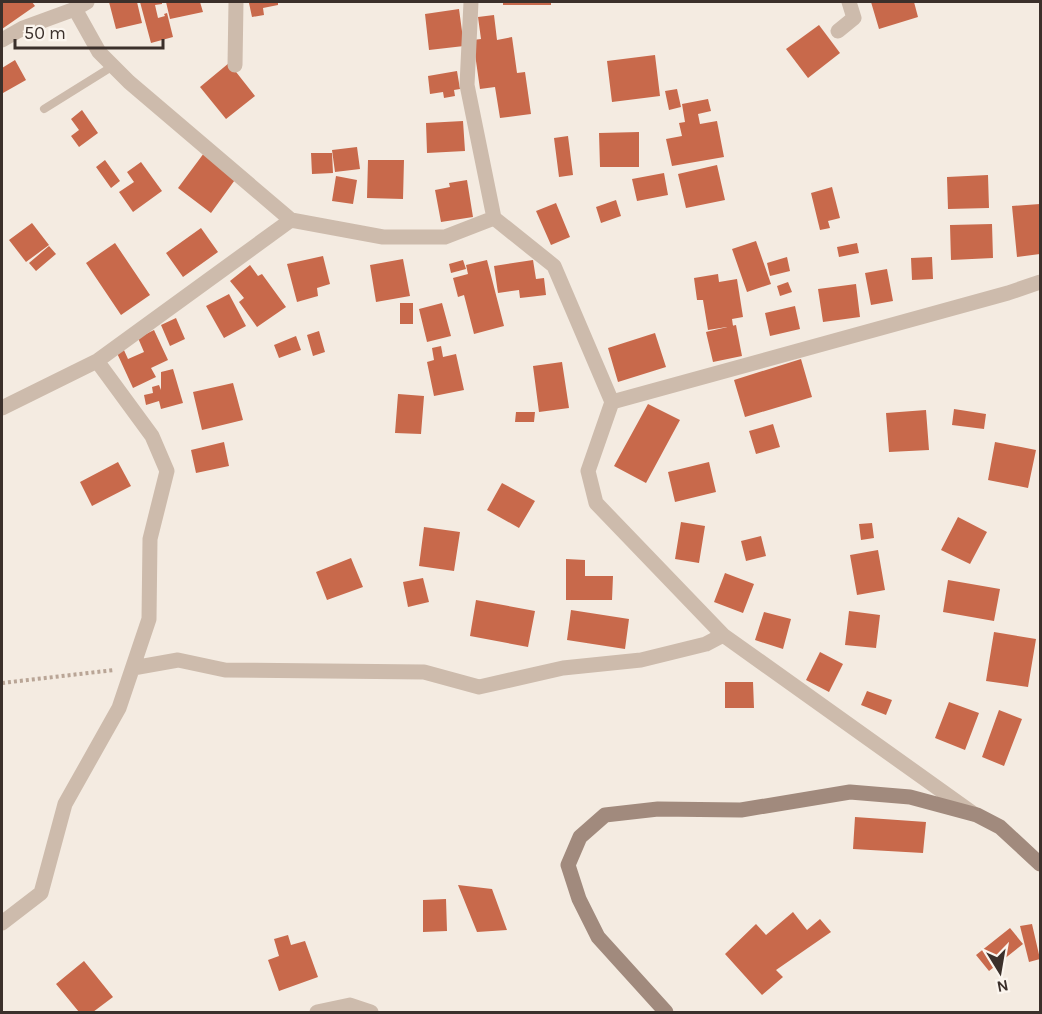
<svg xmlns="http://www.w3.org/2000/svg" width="1042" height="1014" font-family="Karla,sans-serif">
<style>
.building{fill:#c8694b}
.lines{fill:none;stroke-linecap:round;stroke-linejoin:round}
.path{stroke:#b9a596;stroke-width:4;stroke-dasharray:3 3;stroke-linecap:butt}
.lane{stroke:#cdbbac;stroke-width:8}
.street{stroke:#cdbbac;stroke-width:15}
.secondary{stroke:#a18a7d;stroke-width:15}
</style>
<rect width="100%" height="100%" fill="#f4ebe1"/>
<path class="building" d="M2,2H32L35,6L2,29Z
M109,2H137L142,23L116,29Z
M140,2H162V4L155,5L158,18L165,16L164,14L167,13L173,37L151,43Z
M166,2H200L203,12L170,19Z
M260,2H278V5L263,8L264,15L252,17L249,3Z
M503,2H551V5H503Z
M871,2H914L918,17L879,29Z
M459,9L464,46L429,50L425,14Z
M494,15L497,40L512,37L517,73L525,72L531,114L500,118L495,87L480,89L473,40L481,39L478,17Z
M819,25L840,53L808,78L786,49Z
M655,55L660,96L612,102L607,61Z
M15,60L26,80L3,93L2,90V68Z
M229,63L255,96L226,119L200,87Z
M457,71L460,89L454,90L455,96L444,98L443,92L430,94L428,76Z
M677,89L681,107L669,110L665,91Z
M708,99L711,111L698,114L700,124L717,121L724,157L672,166L666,139L682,136L679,123L685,122L682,104Z
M82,110L98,133L79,147L71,136L79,130L71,119Z
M463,121L465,151L427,153L426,123Z
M639,132V167H600L599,133Z
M568,136L573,175L559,177L554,138Z
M357,147L360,169L335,172L332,150Z
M204,153L237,177L211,213L178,188Z
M311,153H332L333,173L312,174Z
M105,160L120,181L111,188L96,167Z
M368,160H404L403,199L367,198Z
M141,162L162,191L133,212L119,192L134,182L127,172Z
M717,165L725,200L686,208L678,174Z
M664,173L668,195L637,201L632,179Z
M988,175L989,208L948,209L947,177Z
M336,176L357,180L353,204L332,201Z
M467,180L473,217L441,222L435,190L450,187L449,183Z
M832,187L840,218L828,221L830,228L820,230L811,193Z
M616,200L621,216L601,223L596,207Z
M556,203L570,237L551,245L536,211Z
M1040,204V254L1017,257L1012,206Z
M32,223L49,245L26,262L9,240Z
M992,224L993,258L951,260L950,225Z
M201,228L218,252L183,277L166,253Z
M756,241L771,284L747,292L732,249Z
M115,243L150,295L121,315L86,263Z
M857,243L859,253L839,257L837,247Z
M49,246L56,254L36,271L29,263Z
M323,256L330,284L317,288L318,296L297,302L287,264Z
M787,257L790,271L770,276L767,263Z
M932,257L933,279L912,280L911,258Z
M403,259L410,296L376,302L370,265Z
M463,260L466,269L451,273L449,264Z
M487,260L504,326L474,334L464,295L458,297L453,278L468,274L466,265Z
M533,260L536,279L544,278L546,295L520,298L519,290L498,293L494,266Z
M250,265L258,276L262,274L286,307L257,327L239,302L244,298L230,281Z
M887,269L893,301L871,305L865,273Z
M718,274L719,282L737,279L743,317L732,319L733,326L708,330L703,300H697L694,278Z
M788,282L792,292L780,296L777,286Z
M856,284L860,317L823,322L818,289Z
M229,294L246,326L224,338L206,306Z
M400,303H413V324H400Z
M442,303L451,336L427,342L419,309Z
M795,306L800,329L770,336L765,313Z
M176,318L185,339L170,346L161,325Z
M736,325L742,356L713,362L706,332Z
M154,330L168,360L151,368L156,377L133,388L116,351L123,348L128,359L144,352L138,338Z
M319,331L325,352L313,356L307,335Z
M655,333L666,367L618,382L608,348Z
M296,336L301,350L279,358L274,345Z
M441,346L443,357L456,354L464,390L434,396L427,362L434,360L432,348Z
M801,359L812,397L745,417L734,380Z
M562,362L569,408L539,412L533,366Z
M173,369L183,403L161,409L159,401L146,405L144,395L153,393L152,387L159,385L161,390V372Z
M233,383L243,420L202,430L193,392Z
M398,394L424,396L421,434L395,433Z
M648,404L680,420L646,483L614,466Z
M954,409L986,414L984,429L952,425Z
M926,410L929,450L889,452L886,413Z
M516,412H535L534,422H515Z
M773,424L780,447L756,454L749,431Z
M224,442L229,466L196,473L191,450Z
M995,442L1036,450L1028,488L988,480Z
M118,462L131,486L92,506L80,482Z
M709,462L716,492L675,502L668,472Z
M502,483L535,501L519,528L487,510Z
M958,517L987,532L970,564L941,550Z
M681,522L705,526L699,563L675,559Z
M872,523L874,538L861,540L859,524Z
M424,527L460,532L454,571L419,566Z
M761,536L766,556L746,561L741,541Z
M878,550L885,590L857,595L850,555Z
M351,558L363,587L327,600L316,572Z
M566,559L585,560V576H613L612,600H566Z
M725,573L754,584L743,613L714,602Z
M423,578L429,602L408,607L403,582Z
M948,580L1000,589L994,621L943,612Z
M476,600L535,611L528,647L470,636Z
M571,610L629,619L625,649L567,640Z
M849,611L880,615L876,648L845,645Z
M764,612L791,619L783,649L755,640Z
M994,632L1036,639L1028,687L986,681Z
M820,652L843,664L829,692L806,680Z
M725,682H753L754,708H725Z
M867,691L892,700L886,715L861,705Z
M949,702L979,713L965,750L935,738Z
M999,710L1022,719L1004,766L982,757Z
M855,817L926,822L923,853L853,849Z
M458,885L492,889L507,930L477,932Z
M446,899L447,931L423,932V900Z
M793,912L807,930L820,919L831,932L776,970L783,977L762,995L725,954L756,924L766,935Z
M1032,924L1040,959L1029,962L1020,926Z
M1010,928L1023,944L989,971L976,955Z
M288,935L291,945L305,941L318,977L279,991L268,960L279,956L274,939Z
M84,961L113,997L93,1012H79L56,984Z"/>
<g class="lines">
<path class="path" d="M2,683L114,670"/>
<path class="lane" d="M44,109L113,66"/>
<path class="street" d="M471,2L467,85L494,218
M75,9L99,52L129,82L291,220L383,237H445L494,218
M838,31L854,18L849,2
M2,40L23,28L75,9L87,2
M235,65L236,2
M494,218L554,266L612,402L588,471L596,503L723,635L974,814
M612,402L1008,293L1040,282
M2,408L97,361L291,220
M133,668L178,660L225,670L424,672L479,687L563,668L641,660L706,644L723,635
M2,923L41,893L65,804L119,708L149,619L150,539L167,471L152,436L97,361
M317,1012L350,1005L371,1012"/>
<path class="secondary" d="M666,1012L598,937L579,899L568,865L580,837L605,815L658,809L741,810L850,792L910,797L977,815L1000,827L1040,864"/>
</g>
<rect width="1042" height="1014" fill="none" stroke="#3b302b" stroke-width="6"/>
<g transform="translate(1000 972) rotate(169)" stroke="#fbf5ee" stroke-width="4.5" paint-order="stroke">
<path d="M0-4.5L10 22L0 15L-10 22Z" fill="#3b302b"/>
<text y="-9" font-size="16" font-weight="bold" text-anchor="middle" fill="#3b302b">N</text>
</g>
<path d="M15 39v9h148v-9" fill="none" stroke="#3b302b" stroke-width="3"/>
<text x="24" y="39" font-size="18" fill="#3b302b" stroke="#fbf5ee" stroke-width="4.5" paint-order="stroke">50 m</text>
</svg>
